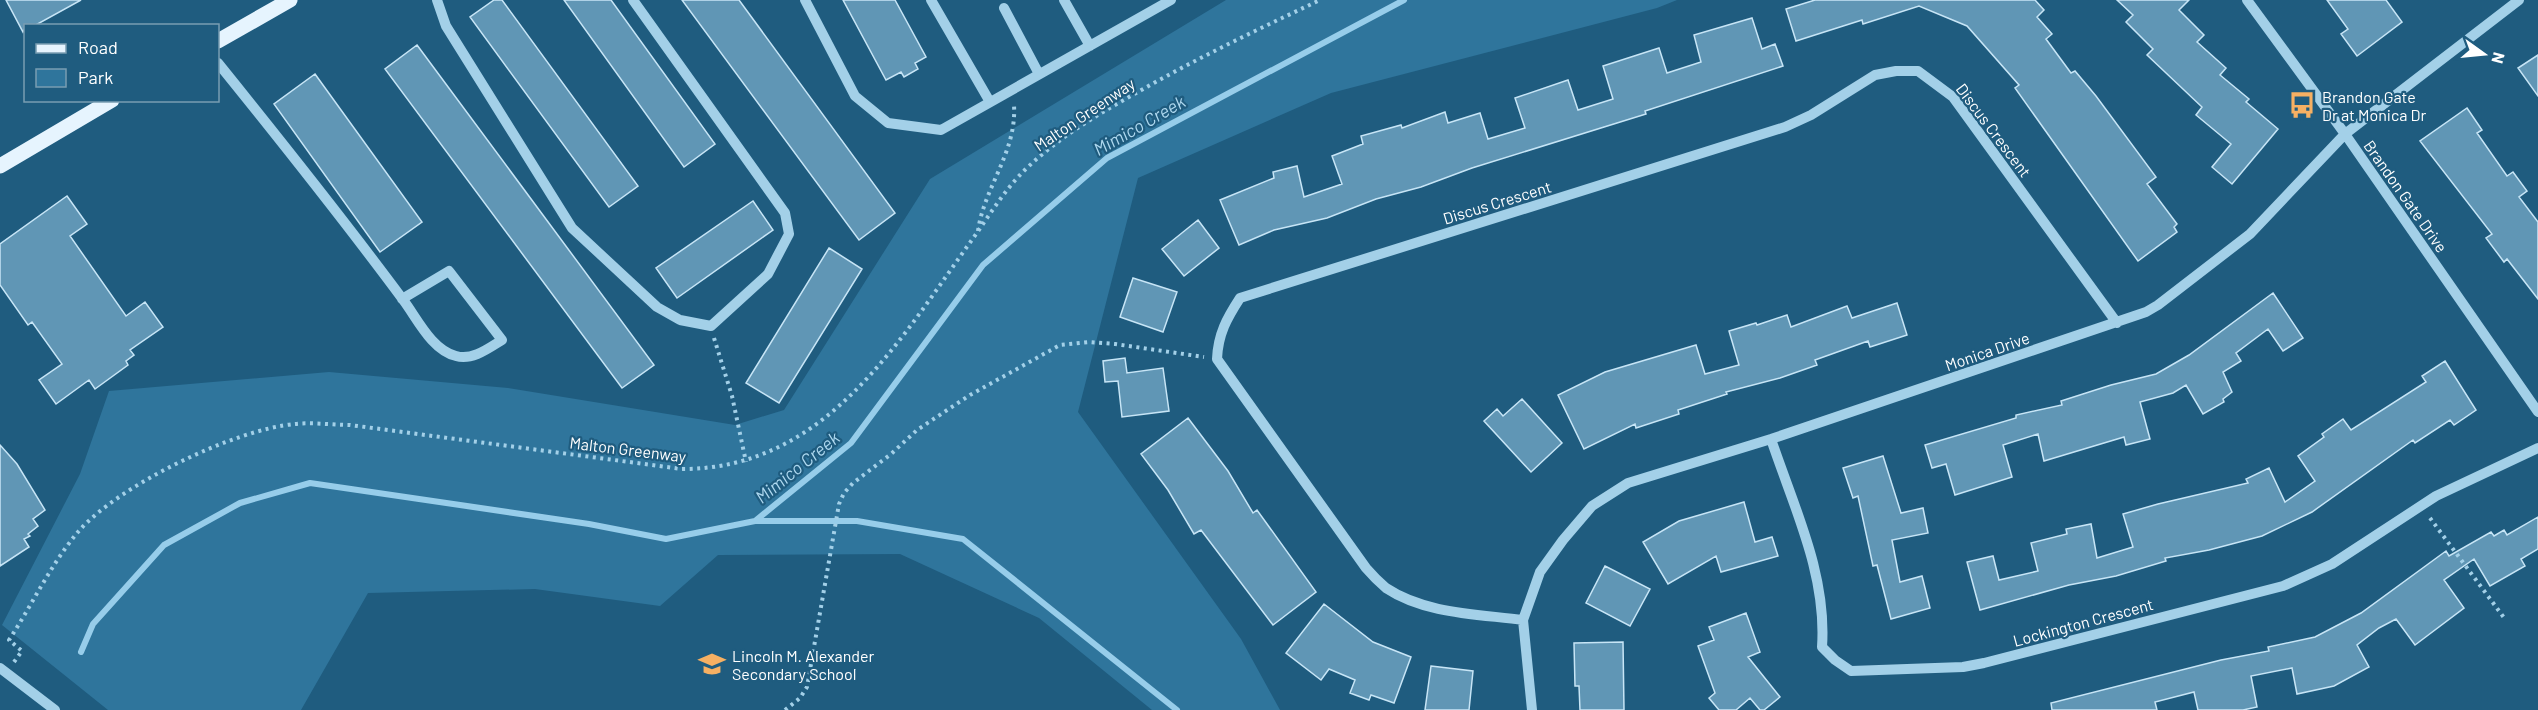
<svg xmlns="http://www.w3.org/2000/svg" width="2538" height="710" font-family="Barlow,sans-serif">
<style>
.green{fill:#2f759c}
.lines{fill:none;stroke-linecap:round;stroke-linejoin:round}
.stream{stroke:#97cdea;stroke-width:6}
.building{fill:#6096b5;stroke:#c7e5f6;stroke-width:1.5}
.path{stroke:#a3d0e8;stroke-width:4;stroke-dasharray:3 4.5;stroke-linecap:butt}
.minor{stroke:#a3d0e8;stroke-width:10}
.major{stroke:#e6f4fe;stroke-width:15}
.labels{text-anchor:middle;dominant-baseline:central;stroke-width:4.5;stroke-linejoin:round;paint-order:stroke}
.poi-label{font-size:16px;fill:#fff;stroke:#1f5c7f;text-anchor:start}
.street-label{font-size:16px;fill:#fff;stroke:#1f5c7f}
.water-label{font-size:18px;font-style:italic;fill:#afd9f0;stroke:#1f5c7f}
</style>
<rect width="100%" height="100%" fill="#1f5c7f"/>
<path class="green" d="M1226,0H1677L1657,8L1331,93L1138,178L1078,412L1241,639L1280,710H1152L1039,618L900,554L718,555L660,606L535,589L368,593L301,710H108L2,625L80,474L109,391L329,372L508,388L735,425L784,410L930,179Z"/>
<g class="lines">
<path class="stream" d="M755,521H857L963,539L1177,710
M81,652L93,624L164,545L240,503L310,483L589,524L666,539L755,521L851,443L983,265L1107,158L1404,0"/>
</g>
<path class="building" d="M6,0H81L34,26H26L23,32Z
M494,0H502L638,186L609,207L470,17Z
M564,0H611L715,144L684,167Z
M682,0H739L895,213L859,240Z
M843,0H895L926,57L915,63L918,69L904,77L901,72L886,80Z
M1815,0H2035L2044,10L2037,17L2052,34L2046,39L2071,73L2075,71L2096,96L2156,177L2147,184L2177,224L2174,227L2177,232L2138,261L2015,88L2019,85L1967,26L1919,6L1863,24L1862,20L1796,41L1786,9Z
M2117,0H2189L2179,10L2204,35L2197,42L2226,68L2220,75L2249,99L2246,102L2278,129L2232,184L2212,167L2231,144L2196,115L2202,107L2147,55L2153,49L2126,22L2133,15Z
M2327,0H2386L2402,22L2357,56L2341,34L2348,29Z
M1752,18L1762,49L1775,44L1783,66L1645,111L1646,114L1472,168L1421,187L1376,199L1327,218L1274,230L1239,245L1220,200L1274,178L1273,172L1297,166L1304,197L1342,184L1332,156L1363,144L1361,136L1401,125L1402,128L1445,112L1448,123L1480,113L1488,139L1525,128L1515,98L1568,80L1578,110L1613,99L1603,66L1659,48L1667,73L1701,62L1694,35Z
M417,45L654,365L622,388L385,69Z
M2538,55V96L2518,68Z
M315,74L422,222L380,252L274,104Z
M2467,108L2482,130L2477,133L2507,176L2513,172L2527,191L2519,197L2538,222V299L2507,259L2504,262L2486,238L2492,234L2420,141Z
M67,196L87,224L70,236L126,316L145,302L163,327L130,350L134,355L126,361L128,365L95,389L89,380L56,404L39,380L62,364L32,322L28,325L0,285V244Z
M753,201L773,230L677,298L656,268Z
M1198,220L1219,248L1184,276L1162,249Z
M829,248L862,269L779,403L746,383Z
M1133,278L1177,292L1163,332L1120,317Z
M2273,293L2303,338L2283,351L2268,329L2236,353L2241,361L2223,372L2232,392L2223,399L2224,402L2203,414L2186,385L2173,393L2140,402L2150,439L2126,445L2124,437L2044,461L2038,434L2003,445L2012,477L1955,495L1946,464L1932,468L1925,445L2016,418V415L2062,405L2061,401L2111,385L2156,374L2189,355Z
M1897,303L1907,335L1870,347L1868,341L1815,360L1817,365L1780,378L1726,392L1727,394L1678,410L1679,414L1636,428L1635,424L1584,449L1558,395L1605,372L1696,345L1705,374L1739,365L1729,331L1756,323L1757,325L1787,315L1791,327L1847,306L1852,318Z
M1125,358L1127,373L1163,368L1169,411L1122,417L1118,381L1105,382L1103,361Z
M2445,361L2476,410L2454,425L2450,420L2415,443L2413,440L2312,512L2262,536L2209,550L2165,558L2166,561L2116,576L2069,585L1980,610L1967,562L1993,556L1999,580L2038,571L2031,543L2067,534L2066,529L2091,524L2097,558L2133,547L2123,514L2158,504L2248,483L2246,479L2269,468L2285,502L2315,481L2298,456L2324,437L2322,434L2343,419L2351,430L2426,382L2422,376Z
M1522,399L1562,443L1531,472L1484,421L1497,409L1503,416Z
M1188,418L1228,471L1253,513L1257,510L1316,592L1273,625L1201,530L1194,534L1168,490L1141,454Z
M0,445L17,464L45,510L33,519L38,526L28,534L30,536L24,539L29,547L0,566Z
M1883,456L1901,513L1923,508L1928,533L1892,540L1900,582L1922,576L1930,608L1891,619L1877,565L1873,566L1858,496L1853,498L1843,468Z
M1744,502L1755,542L1772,537L1778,556L1721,572L1716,556L1668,584L1643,542L1679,521Z
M2538,517V549L2521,559L2525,566L2490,586L2474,559L2444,580L2464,608L2415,645L2396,619L2379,628L2357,645L2369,667L2334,686L2297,694L2292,668L2251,676L2257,707L2243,710H2198L2194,692L2155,702L2157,710H2052L2051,703L2221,660L2269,651L2268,647L2315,637L2361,613L2446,551L2449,556L2491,532L2494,536L2504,530L2507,535Z
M1605,566L1650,589L1630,626L1586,603Z
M1324,604L1373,642L1411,657L1394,703L1371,695L1369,700L1350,693L1355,680L1329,669L1321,680L1286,653Z
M1746,613L1760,652L1748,657L1780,697L1764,710H1760L1750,698L1736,710H1719L1709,698L1715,693L1698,646L1714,640L1709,627Z
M1623,642L1624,710H1580L1579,686H1575L1574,643Z
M1431,666L1473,671L1469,710H1425Z"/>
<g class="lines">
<path class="path" d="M978,231C984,187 1017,152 1014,105
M714,338L732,396L746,462
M2430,518L2505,619
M14,662L22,651L9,640C32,605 51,564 78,532C117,486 235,429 295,424C313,422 332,425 350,425L682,469C826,469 899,341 974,237C991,213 1007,186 1029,166C1061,136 1100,113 1138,92C1197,58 1259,29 1320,0
M785,710L800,698L807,687L839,504L844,493L853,483L891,454L917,430L970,395L1060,345L1089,342L1115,344L1204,357"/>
<path class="minor" d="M437,0L446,26L572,228L657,307L680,320L711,326L768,274L789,234L785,213L633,0
M805,0L855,96L888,123L941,130L1171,0
M931,0L990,102
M1064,0L1090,46
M2247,0L2345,134L2538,412
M1004,8L1039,74
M218,63C281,141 344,220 404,301C418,320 432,350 456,356C472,361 489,348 502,340L449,271L402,299
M1771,439C1794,508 1827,574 1822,647L1835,660L1851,671L1963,667L1984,663L2283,586L2332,564L2436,496L2538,448
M1523,620C1478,614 1425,614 1386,588C1379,582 1372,575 1366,568L1217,359C1218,334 1227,318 1240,298L1785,127L1811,115L1875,75L1896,71H1918L1953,97L2117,323
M0,668L55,710
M1532,710L1523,620L1540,572L1563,540L1592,506L1628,483L1771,439L2146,312L2158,305L2250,234L2345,134L2519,0"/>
<path class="major" d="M218,41L290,0
M0,166L112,100"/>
</g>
<defs>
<symbol id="bus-bare" viewBox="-9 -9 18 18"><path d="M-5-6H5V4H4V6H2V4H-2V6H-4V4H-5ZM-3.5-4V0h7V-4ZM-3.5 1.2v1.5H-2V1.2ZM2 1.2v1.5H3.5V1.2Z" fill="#f6b063" stroke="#1f5c7f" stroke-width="2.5" paint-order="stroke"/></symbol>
<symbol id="school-bare" viewBox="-9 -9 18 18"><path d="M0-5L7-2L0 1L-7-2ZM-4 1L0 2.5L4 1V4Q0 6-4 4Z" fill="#f6b063" stroke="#1f5c7f" stroke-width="2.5" paint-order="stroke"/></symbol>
</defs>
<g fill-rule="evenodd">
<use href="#bus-bare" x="2283" y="86" width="38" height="38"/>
<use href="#school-bare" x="693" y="645" width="38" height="38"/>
</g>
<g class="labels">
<g class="poi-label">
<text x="2322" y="96">Brandon Gate<tspan x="2322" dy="18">Dr at Monica Dr</tspan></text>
<text x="732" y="655">Lincoln M. Alexander<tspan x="732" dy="18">Secondary School</tspan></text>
</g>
<g class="street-label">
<text transform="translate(1084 114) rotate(-34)">Malton Greenway</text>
<text transform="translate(1994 130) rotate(53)">Discus Crescent</text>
<text transform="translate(2406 196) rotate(55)">Brandon Gate Drive</text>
<text transform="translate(1497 202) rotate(-17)">Discus Crescent</text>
<text transform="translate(1987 351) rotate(-19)">Monica Drive</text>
<text transform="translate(628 449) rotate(7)">Malton Greenway</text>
<text transform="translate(2083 622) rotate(-15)">Lockington Crescent</text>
</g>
<g class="water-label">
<text transform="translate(1139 125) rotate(-30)">Mimico Creek</text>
<text transform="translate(797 467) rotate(-39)">Mimico Creek</text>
</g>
</g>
<rect x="24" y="24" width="195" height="78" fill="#1f5c7f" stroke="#799db2" stroke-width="1.5"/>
<rect x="36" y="44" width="30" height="9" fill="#e6f4fe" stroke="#799db2" stroke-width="1.5"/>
<text x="78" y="54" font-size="18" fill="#ffffff">Road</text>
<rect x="36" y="69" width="30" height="18" fill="#2f759c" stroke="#799db2" stroke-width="1.5"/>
<text x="78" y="84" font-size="18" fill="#ffffff">Park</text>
<g transform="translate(2484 54) rotate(105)" stroke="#1f5c7f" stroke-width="4.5" paint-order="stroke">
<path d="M0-4.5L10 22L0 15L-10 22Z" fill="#ffffff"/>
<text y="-9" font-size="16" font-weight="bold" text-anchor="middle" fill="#ffffff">N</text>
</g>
</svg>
